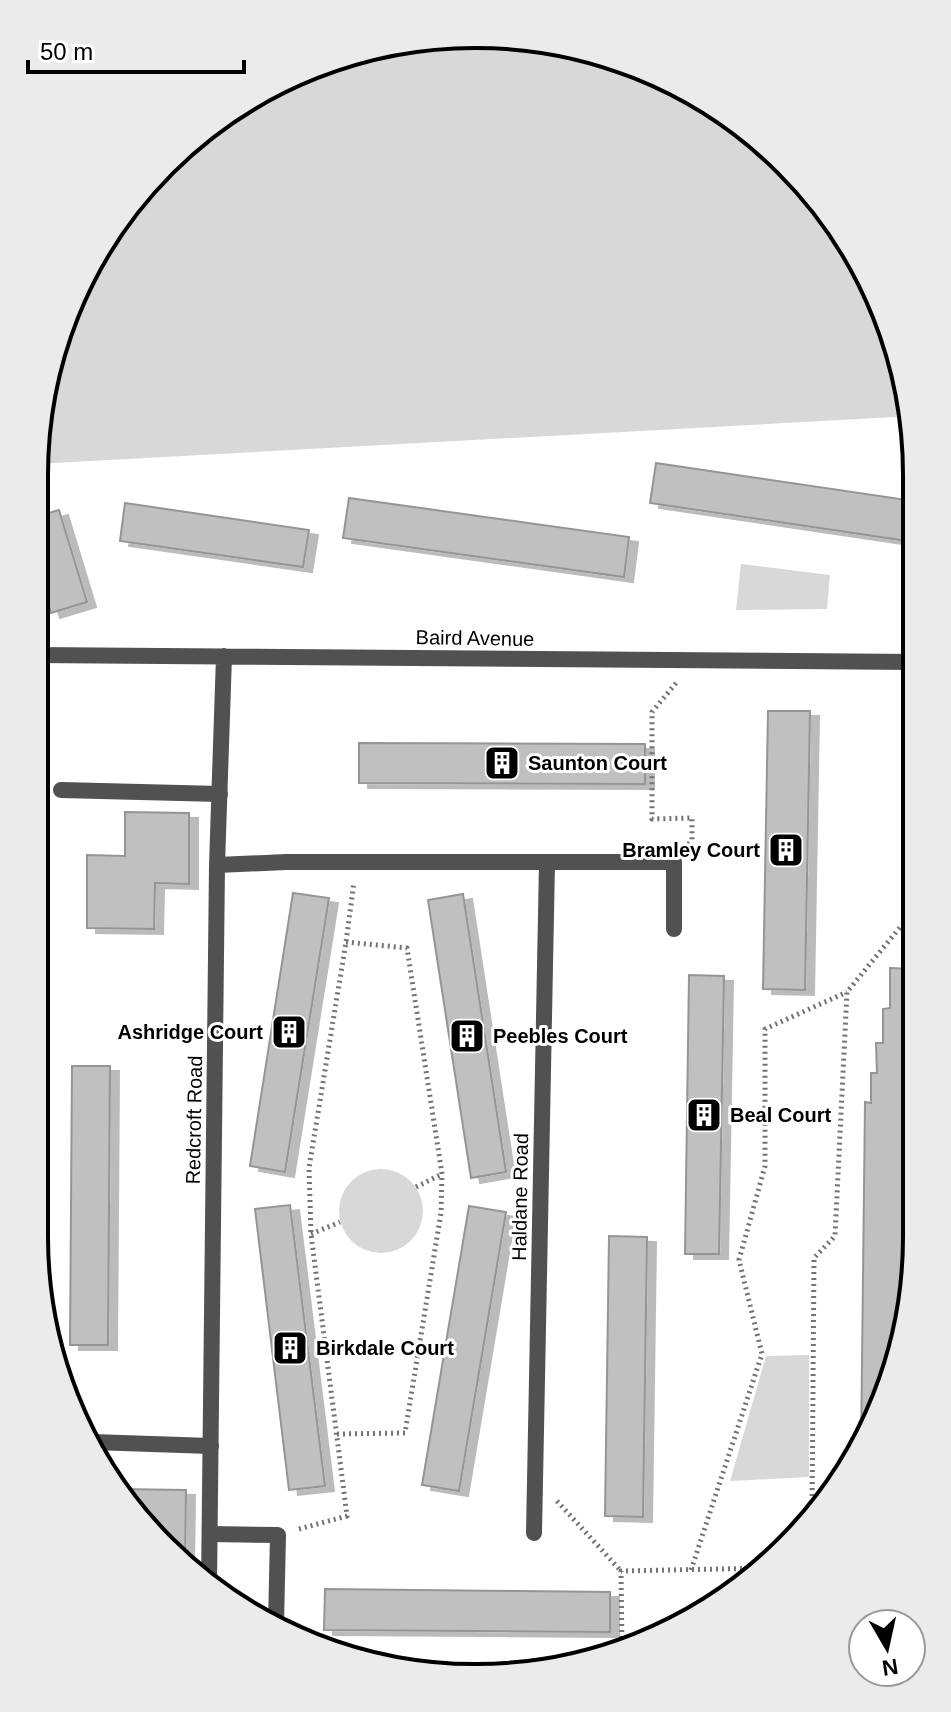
<svg xmlns="http://www.w3.org/2000/svg" width="951" height="1712" font-family="Arial,sans-serif">
<style>
.green{fill:#d8d8d8}
.building{fill:#c0c0c0;stroke:#959595;stroke-width:2;filter:url(#shadow)}
.lines{fill:none;stroke-linecap:round;stroke-linejoin:round}
.path{stroke:#737373;stroke-width:5;stroke-dasharray:2 4;stroke-linecap:butt}
.lane{stroke:#515151;stroke-width:16}
.street{stroke:#515151;stroke-width:16}
.labels{text-anchor:middle;dominant-baseline:central;stroke-width:6;stroke-linejoin:round;paint-order:stroke}
.street-label{font-size:20px;fill:#000;stroke:#fff}
.poi-label{font-size:20px;font-weight:bold;fill:#000;stroke:#fff;text-anchor:start}
.rim{fill:none;stroke:#000;stroke-width:4}
</style>
<defs>
<filter id="shadow"><feDropShadow dx="9" dy="5" stdDeviation="0" flood-color="#0004"/></filter>
</defs>
<rect width="100%" height="100%" fill="#fff"/>
<path class="green" d="M534,38L697,93L787,163L843,231L893,333L913,416L35,464V447L57,334L93,254L207,125L362,49Z
M741,564L830,575L827,609L736,610Z
M339 1211a42 42 0 1 1 84 0a42 42 0 1 1-84 0Z
M809,1355V1477L730,1481L766,1356Z"/>
<path class="building" d="M656,463L914,501V542L650,503Z
M349,498L629,537L624,577L343,538Z
M125,503L309,530L303,567L120,541Z
M59,510L87,602L51,613L35,560V517Z
M768,711H810L805,990L763,989Z
M359,743L645,744V784L359,783Z
M125,812L189,813V884L155,883L154,929L87,928V855L125,856Z
M293,893L329,898L285,1172L250,1166Z
M463,894L506,1172L471,1178L428,900Z
M890,968L915,969L916,1265L894,1378L861,1451L865,1102L871,1103V1073H877L876,1043H883V1009L890,1008Z
M689,975L724,976L719,1254H685Z
M72,1066H110L108,1345H70Z
M290,1205L325,1486L289,1490L255,1209Z
M469,1206L506,1212L459,1491L422,1485Z
M609,1236L647,1237L643,1517L605,1516Z
M117,1489L186,1490L185,1562L125,1505Z
M325,1589L610,1592V1632L324,1630Z"/>
<g class="lines">
<path class="path" d="M676,683L652,712V819L692,818V840L687,846
M416,1187L442,1174
M311,1234L340,1222
M337,1434L405,1433L441,1213L442,1174L407,948L346,942
M557,1501L621,1571
M812,1514L814,1258L835,1236L847,992L915,909
M299,1529L347,1516L311,1234L309,1168L346,942L354,882
M691,1570L762,1354L739,1260L765,1166V1029L847,992
M622,1650L621,1571L767,1568"/>
<path class="lane" d="M61,790L220,794
M92,1442L211,1446
M210,1534L278,1535L276,1624"/>
<path class="street" d="M35,655L914,662
M217,865L286,862H674V929
M534,1533L547,863
M209,1584L217,865L224,656"/>
</g>
<defs>
<symbol id="building-square" viewBox="-11 -11 22 22"><rect x="-9" y="-9" width="18" height="18" rx="4" fill="#000" stroke="#fff"/><path d="M-4-6H4V6H1V3H-1V6H-4ZM-2.5-4.3h1.7v1.8h-1.7ZM.8-4.3h1.7v1.8H.8ZM-2.5-1h1.7V.8h-1.7ZM.8-1h1.7V.8H.8Z" fill="#fff"/></symbol>
</defs>
<g fill-rule="evenodd">
<use href="#building-square" x="482" y="743" width="40" height="40"/>
<use href="#building-square" x="766" y="830" width="40" height="40"/>
<use href="#building-square" x="269" y="1012" width="40" height="40"/>
<use href="#building-square" x="447" y="1016" width="40" height="40"/>
<use href="#building-square" x="684" y="1095" width="40" height="40"/>
<use href="#building-square" x="270" y="1328" width="40" height="40"/>
</g>
<g class="labels">
<g class="street-label">
<text transform="translate(475 638) rotate(1)">Baird Avenue</text>
<text transform="translate(194 1120) rotate(-89)">Redcroft Road</text>
<text transform="translate(520 1197) rotate(-89)">Haldane Road</text>
</g>
<g class="poi-label">
<text x="528" y="763">Saunton Court</text>
<text x="760" y="850" text-anchor="end">Bramley Court</text>
<text x="263" y="1032" text-anchor="end">Ashridge Court</text>
<text x="493" y="1036">Peebles Court</text>
<text x="730" y="1115">Beal Court</text>
<text x="316" y="1348">Birkdale Court</text>
</g>
</g>
<path d="M0 0H951V1712H0ZM475 48H476A427 427 0 0 1 903 475V1237A427 427 0 0 1 476 1664H475A427 427 0 0 1 48 1237V475A427 427 0 0 1 475 48Z" fill="#ebebeb" fill-rule="evenodd"/>
<path class="rim" d="M475 48H476A427 427 0 0 1 903 475V1237A427 427 0 0 1 476 1664H475A427 427 0 0 1 48 1237V475A427 427 0 0 1 475 48Z"/>
<g transform="translate(887 1648) rotate(171)"><circle r="38" fill="#ffffff" stroke="#999999" stroke-width="2"/>
<path d="M0-6L14 30L0 20L-14 30Z" fill="#000000"/>
<text y="-12" font-size="22" font-weight="bold" text-anchor="middle" fill="#000000">N</text>
</g>
<path d="M28 60v12h216v-12" fill="none" stroke="#000000" stroke-width="4"/>
<text x="40" y="60" font-size="24" fill="#000000" stroke="#ffffff" stroke-width="6" paint-order="stroke">50 m</text>
</svg>
